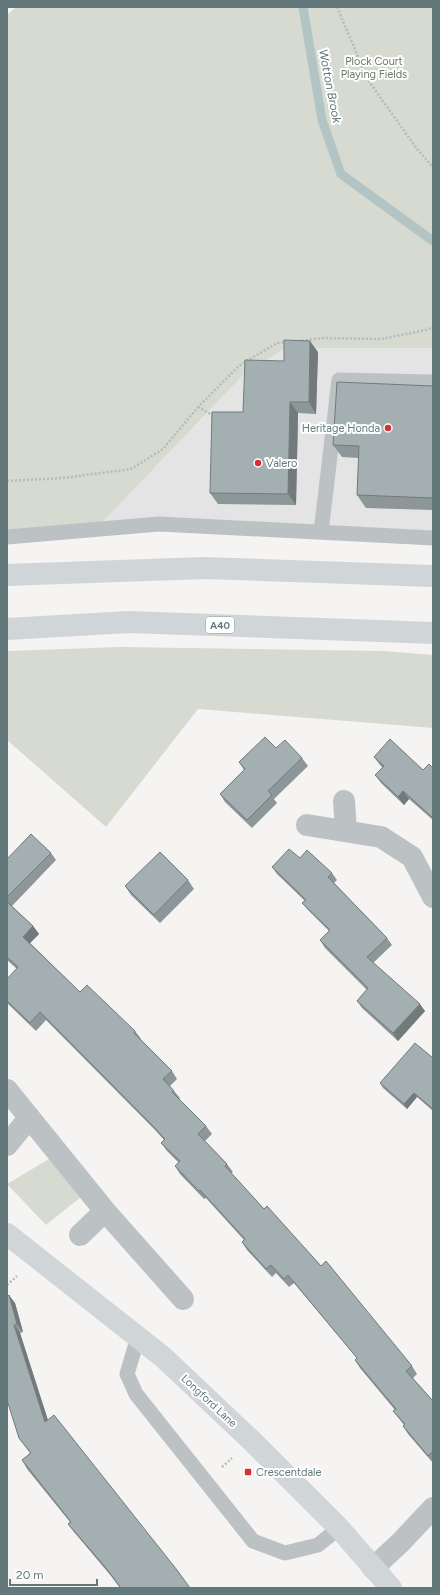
<svg xmlns="http://www.w3.org/2000/svg" width="440" height="1595" font-family="Figtree,sans-serif">
<style>
.built{fill:#e3e4e3}
.green{fill:#d7dad1}
.lines{fill:none;stroke-linecap:round;stroke-linejoin:round}
.stream{stroke:#b2c4c3;stroke-width:9}
.path{stroke:#b6bbbb;stroke-width:2.5;stroke-dasharray:2 2;stroke-linecap:butt}
.lane{stroke:#bcc2c3;stroke-width:15}
.street{stroke:#bcc2c3;stroke-width:22}
.secondary{stroke:#d0d6d8;stroke-width:22}
.highway{stroke:#d0d6d8;stroke-width:22}
.wall{fill:#8d9698}
.shaded-wall{fill:#737a7c}
.building{fill:#a4afb1;stroke:#737a7c}
.poi-dot{fill:#d82e37;stroke:#fff;stroke-width:1.5}
.labels{text-anchor:middle;dominant-baseline:central;stroke-width:4;stroke-linejoin:round;paint-order:stroke}
.shield{fill:#fff;stroke:#91a0a3;stroke-width:1}
.shield-label{font-size:10px;font-weight:bold;fill:#62787b}
.park-label{font-size:11px;fill:#6e7964;stroke:#fff}
.poi-label{font-size:11px;fill:#62787b;stroke:#fff;text-anchor:start}
.street-label{font-size:11px;fill:#62787b;stroke:#fff}
.water-label{font-size:12px;font-style:italic;fill:#5d7777;stroke:#fff}
</style>
<rect width="100%" height="100%" fill="#f5f4f2"/>
<path class="built" d="M286,348H433V538L96,529L245,373Z"/>
<path class="green" d="M16,7H433V348H286L245,373L96,529L7,537V15Z
M120,647L385,651L433,655V728L198,709L106,827L7,740V651Z
M49,1159L81,1197L46,1225L7,1184Z"/>
<g class="lines">
<path class="stream" d="M303,7L322,120L341,174L433,241"/>
<path class="path" d="M337,7L368,80L417,149L433,167
M298,341L323,338L381,339L426,330L433,327
M198,407L214,416
M7,481L63,478L131,469L163,449L198,407L240,365L277,343L287,342
M7,1285L17,1276
M222,1467L232,1458"/>
<path class="lane" d="M321,532L339,380L433,382
M7,537L159,524L433,538
M138,1337L127,1374L136,1394L253,1541L285,1553L318,1545L339,1528"/>
<path class="street" d="M344,801L346,831
M307,825L381,837L412,857L433,897
M7,1090L105,1211L183,1299
M7,1145L29,1118
M80,1235L105,1211
M373,1568L400,1543L433,1508"/>
<path class="secondary" d="M7,1234L163,1357L252,1441L339,1528L391,1588"/>
<path class="highway" d="M7,575L204,568L433,576
M7,629L129,622L433,633"/>
</g>
<path class="wall" d="M318,352L316,414L298,413L296,505L218,504L210,493L243,412L284,361Z
M433,386V510L366,508L357,495L359,458L342,457L333,445Z
M276,748L302,758L308,766L274,799L277,803L252,828L225,802L220,794L244,770L239,762Z
M374,757L423,770L433,768V820L409,799L404,805L381,783L375,775L383,768L380,765Z
M51,853L56,860L12,906L33,926L39,934L30,943L80,992L135,1031L141,1039L140,1040L172,1071L177,1079L170,1086L174,1091L180,1098L179,1099L206,1126L212,1134L205,1141L227,1164L233,1172L231,1173L264,1209L321,1266L412,1366L417,1374L413,1378L433,1401V1463L408,1434L403,1426L404,1425L393,1411L395,1410L360,1368L355,1360L357,1358L294,1283L289,1287L276,1273L272,1277L247,1250L242,1242L244,1240L206,1198L204,1199L180,1174L175,1166L179,1163L167,1151L161,1143L164,1140L156,1131L46,1020L36,1031L7,1003V979L17,969L7,960V859Z
M300,858L332,873L337,880L334,883L387,938L392,945L373,963L425,1011L398,1041L362,1008L357,1001L367,990L325,948L320,940L329,931L308,910L302,903L305,901L277,874L272,867Z
M188,880L194,889L160,923L131,895L125,886Z
M433,1058V1111L417,1097L407,1109L383,1088L380,1083Z
M7,1297L15,1303L23,1332L20,1333L48,1420L190,1588H120L111,1576L74,1532L68,1524L70,1522L27,1469L22,1460L30,1453L19,1438L8,1402L7,1403Z"/>
<path class="shaded-wall" d="M310,341L318,352L316,414L309,402Z
M290,402L298,413L296,505L288,494Z
M403,791L409,799L404,805L398,797Z
M33,926L39,934L28,945L23,937Z
M420,1004L425,1011L398,1041L393,1033Z
M414,1093L417,1097L407,1109L404,1104Z
M9,1295L15,1303L23,1332L17,1324Z
M14,1325L20,1333L51,1430L45,1422Z"/>
<path class="building" d="M284,340L310,341L309,402H290L288,494L210,493L212,412H243L245,360L284,361Z
M337,382L433,386V498L357,495L359,446L333,445Z
M265,737L276,748L285,740L302,758L268,791L272,795L247,820L220,794L245,769L239,762Z
M390,739L423,770L429,764L433,768V818L403,791L398,797L375,775L384,766L374,757Z
M31,834L51,853L7,897V859Z
M289,849L300,858L307,850L332,873L328,877L387,938L367,957L420,1004L393,1033L357,1001L368,988L320,940L330,930L302,903L306,900L272,867Z
M160,852L188,880L154,915L125,886Z
M7,902L33,926L23,937L80,992L87,985L135,1031L134,1033L172,1071L163,1079L174,1091L172,1092L206,1126L198,1134L227,1164L225,1166L264,1209L267,1206L321,1266L326,1261L412,1366L406,1371L433,1401V1451L428,1456L403,1426L405,1424L393,1411L396,1409L355,1360L357,1358L288,1275L284,1279L271,1265L266,1269L242,1242L245,1239L200,1190L199,1191L175,1166L180,1161L161,1143L165,1139L150,1123L40,1012L30,1023L7,1001V979L18,967L7,957Z
M415,1043L433,1058V1109L414,1093L404,1104L380,1083Z
M9,1295L17,1324L14,1325L45,1422L54,1415L177,1570L190,1588H121L106,1568L68,1524L71,1522L22,1460L31,1453L19,1438L7,1400V1297Z"/>
<g class="poi-dot">
<circle cx="388" cy="428" r="4"/>
<circle cx="258" cy="463" r="4"/>
<rect x="244" y="1468" width="8" height="8" rx="2"/>
</g>
<g class="labels">
<rect class="shield" x="206" y="617" width="28" height="16" rx="3"/>
<g class="shield-label">
<text x="220" y="625">A40</text>
</g>
<g class="park-label">
<text x="374" y="61">Plock Court<tspan x="374" dy="13">Playing Fields</tspan></text>
</g>
<g class="poi-label">
<text x="380" y="428" text-anchor="end">Heritage Honda</text>
<text x="266" y="463">Valero</text>
<text x="256" y="1472">Crescentdale</text>
</g>
<g class="street-label">
<text transform="translate(209 1401) rotate(43)">Longford Lane</text>
</g>
<g class="water-label">
<text transform="translate(330 86) rotate(79)">Wotton Brook</text>
</g>
</g>
<rect width="440" height="1595" fill="none" stroke="#62787b" stroke-width="16"/>
<path d="M10 1579v6h87v-6" fill="none" stroke="#62787b" stroke-width="2"/>
<text x="16" y="1579" font-size="12" fill="#62787b" stroke="#ffffff" stroke-width="3" paint-order="stroke">20 m</text>
</svg>
